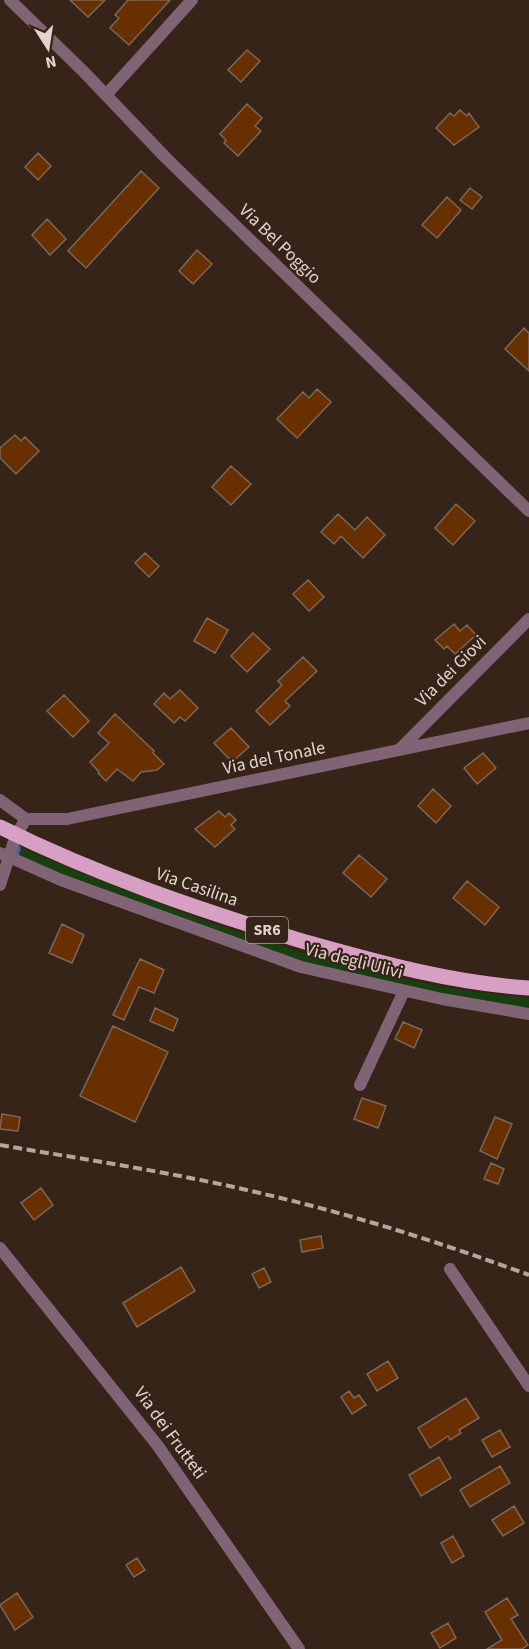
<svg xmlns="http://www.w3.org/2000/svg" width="529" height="1649" font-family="'Source Sans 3',sans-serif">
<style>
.green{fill:#16410e}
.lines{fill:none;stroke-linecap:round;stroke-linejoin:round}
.stream{stroke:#3f659c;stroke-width:4}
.building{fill:#682f00;stroke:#7d6759;stroke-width:1.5}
.minor{stroke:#806476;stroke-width:12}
.primary{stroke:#d89fc4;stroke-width:15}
.rail{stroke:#b5a69d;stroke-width:4;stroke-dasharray:9 4.5;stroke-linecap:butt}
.labels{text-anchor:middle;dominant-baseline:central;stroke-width:4.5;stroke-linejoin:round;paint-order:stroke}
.shield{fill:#372418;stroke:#afa097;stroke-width:1.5}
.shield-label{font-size:16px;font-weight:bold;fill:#e2d5cd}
.street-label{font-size:18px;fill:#e2d5cd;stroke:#372418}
</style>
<rect width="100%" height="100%" fill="#372418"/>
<path class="green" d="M21,848C180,915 356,983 529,998V1010L363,980L255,947L18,858Z"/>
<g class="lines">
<path class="stream" d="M16,857L19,848"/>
</g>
<path class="building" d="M70,0H105L88,17Z
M128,0H170L129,45L110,28L119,18L115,15Z
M247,50L260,61L241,82L228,70Z
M247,104L262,118L255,126L261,131L238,156L224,143L226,140L220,134Z
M460,110L467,116L469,113L479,127L454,145L436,128L450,113L454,116Z
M38,153L51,166L38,180L25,167Z
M141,171L159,188L86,268L68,251Z
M470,188L482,197L472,209L460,200Z
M447,197L461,210L437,238L422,225Z
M47,219L66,239L50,255L32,235Z
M197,250L212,264L193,284L179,271Z
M524,328L529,333V371L505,349Z
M317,389L331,402L297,438L277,419L303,392L309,398Z
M15,435L21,441L25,437L39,451L16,474L0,458V448Z
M231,466L251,484L231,505L212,487Z
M456,504L475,521L453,545L435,528Z
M338,514L355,530L367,517L385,535L363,558L341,536L334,544L321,532Z
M145,553L159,566L149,577L135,563Z
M308,580L324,597L309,611L293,594Z
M207,618L228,630L215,653L194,641Z
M454,624L460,631L467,625L476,635L455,654L447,646L444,649L435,640Z
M253,633L270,649L247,672L231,656Z
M303,657L317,671L285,701L290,706L270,725L256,711L282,685L278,681Z
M180,690L198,708L185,721L180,717L174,723L154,704L164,693L170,699Z
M64,695L89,721L73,737L47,711Z
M115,714L154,751L153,753L164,764L157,770L141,772L133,781L117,769L106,781L98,773L99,772L90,762L109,743L98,733Z
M231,728L249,747L232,762L214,743Z
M483,753L496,768L477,784L464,768Z
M433,789L451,806L436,823L418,806Z
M219,811L225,817L229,813L236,820L231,825L235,829L215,847L195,829Z
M359,855L387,879L371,897L343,873Z
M467,881L499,907L485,925L453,898Z
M62,924L84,935L72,963L49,953Z
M140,959L164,970L154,993L139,987L124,1020L113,1015Z
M155,1008L178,1019L173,1031L150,1021Z
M403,1022L422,1030L414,1048L395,1039Z
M113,1026L168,1052L135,1122L80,1096Z
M362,1098L386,1106L378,1128L354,1119Z
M2,1114L20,1117L18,1131L0,1129Z
M495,1117L512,1124L497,1159L480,1151Z
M491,1163L504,1169L498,1184L484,1179Z
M41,1188L53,1205L34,1220L21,1203Z
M321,1236L323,1248L302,1252L300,1240Z
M181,1267L195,1291L137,1327L123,1303Z
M264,1268L271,1282L259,1288L252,1274Z
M388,1361L398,1378L377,1391L367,1374Z
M349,1391L354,1398L359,1395L366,1405L352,1414L341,1397Z
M466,1398L479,1418L459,1430L461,1433L450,1440L448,1436L430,1448L418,1428Z
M500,1430L510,1447L492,1457L482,1440Z
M439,1457L451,1478L421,1496L409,1475Z
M500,1466L510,1483L470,1507L460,1490Z
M514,1506L524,1523L503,1536L492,1520Z
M453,1536L464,1556L452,1563L441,1543Z
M137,1558L145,1570L134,1577L126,1565Z
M17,1593L33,1617L15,1630L0,1605Z
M507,1598L518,1615L511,1619L528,1645L522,1649H487L502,1640L485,1612Z
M448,1623L456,1638L440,1648L431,1633Z"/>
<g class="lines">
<path class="minor" d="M10,0L84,72L166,158L529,511
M106,95L192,0
M399,750L529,619
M0,800L26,819H67L529,723
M0,853L61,880L301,967L442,999L529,1014
M0,885L16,835L26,819
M360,1085L404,991
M0,1248L158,1446L299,1649
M450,1269L529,1386"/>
<path class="primary" d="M0,827C97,875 199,910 302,941C377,962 451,983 529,988"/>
<path class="rail" d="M0,1145C88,1160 177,1173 264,1194C354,1215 442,1243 529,1275"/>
</g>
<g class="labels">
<rect class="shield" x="246" y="917" width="42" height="26" rx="4.5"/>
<g class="shield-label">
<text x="267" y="930">SR6</text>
</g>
<g class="street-label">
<text transform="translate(280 244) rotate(44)">Via Bel Poggio</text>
<text transform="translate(451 671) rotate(-45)">Via dei Giovi</text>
<text transform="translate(274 758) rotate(-12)">Via del Tonale</text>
<text transform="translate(197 887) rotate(19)">Via Casilina</text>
<text transform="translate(354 961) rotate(14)">Via degli Ulivi</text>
<text transform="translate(170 1433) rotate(54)">Via dei Frutteti</text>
</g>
</g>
<g transform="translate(48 48) rotate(168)" stroke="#372418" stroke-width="4.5" paint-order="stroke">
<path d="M0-4.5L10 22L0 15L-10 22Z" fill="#e2d5cd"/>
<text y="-9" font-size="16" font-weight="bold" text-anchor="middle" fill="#e2d5cd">N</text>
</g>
</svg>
